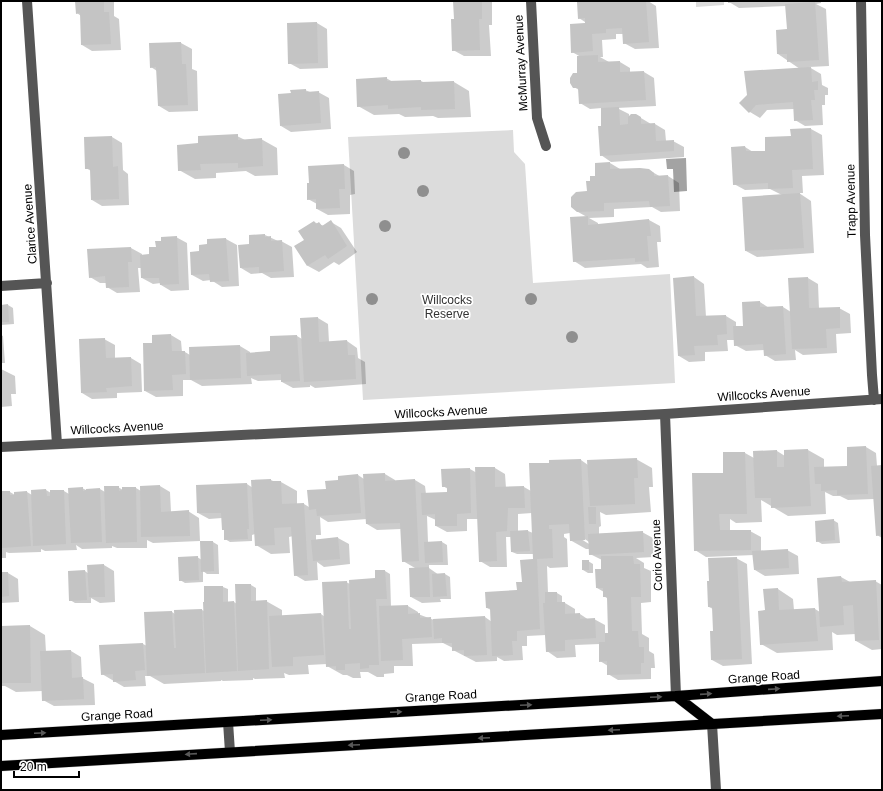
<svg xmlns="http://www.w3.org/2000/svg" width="883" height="791" font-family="Helvetica,sans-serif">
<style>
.green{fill:#dcdcdc}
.water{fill:#a3a3a3}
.shadow{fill:#0003;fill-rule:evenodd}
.building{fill:#c4c4c4}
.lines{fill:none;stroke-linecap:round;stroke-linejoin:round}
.major-casing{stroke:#dbdbdb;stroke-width:11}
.minor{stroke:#555;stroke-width:10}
.major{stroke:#000;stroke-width:10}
.tree{fill:#8f8f8f}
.oneway{fill:#595959}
.labels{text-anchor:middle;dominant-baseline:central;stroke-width:3.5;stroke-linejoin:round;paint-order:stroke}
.street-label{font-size:12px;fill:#000;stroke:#fff}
.park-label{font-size:12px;fill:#333;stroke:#fff}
</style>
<rect width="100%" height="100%" fill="#fff"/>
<path class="green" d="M696,1H724V5L696,7Z
M513,130L514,152L525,164L533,283L670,274L675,383L363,400L348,137Z"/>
<path class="water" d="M686,158L687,191L674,192L673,169H667L666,159Z"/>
<path class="shadow" d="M76,1H114V16L119,19L121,50L92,51L82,45L81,16L77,13Z
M454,1H492V25H489L491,56H464L453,50L455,20Z
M576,1H648L656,6L659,48L635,49L624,43V34H616V39L602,40L603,57H600L609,62H620L630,68V73L644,72L654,78L656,106L617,108L629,114V117L636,115L651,124H655L665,130L666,141H673L684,147V157L611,162L601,155L603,126L602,108L590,109L580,103L579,90L574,87L578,74L581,57L572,52L586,24L585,22L579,18V2Z
M729,1H821V3L816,4L826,9L829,66L809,67L821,74L822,85L828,88V95H825V105H822L823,125L805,126L795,120L794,109L767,110L760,118L750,112L741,103L800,69L778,54L788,30L786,6L739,8L729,2Z
M317,23L327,29L328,68L300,69L289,63Z
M181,43L192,49V69L197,71L198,111L169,112L159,106L157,71L151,67L150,44Z
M386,78L393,82L421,81L425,83L454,82L469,91L471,117L438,118L433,116L405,117L399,114L374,115L358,106Z
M305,90L310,92H318L329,98L331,129L291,132L281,126L292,94Z
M811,129L822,135L824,175L802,176L803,193H799L811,201L814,253L757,257L746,251L782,195L770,189L745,190L734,184L745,147L753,152H766L792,137L791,130Z
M237,136L245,140L261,139L277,148L278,175L255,176L246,171L216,173V178L195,179L179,170L199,144Z
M112,137L122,143L123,170L128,174L129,205L102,206L92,200L91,171L86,168Z
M610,163L620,169L649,170L661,177L668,176L679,183L680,211L661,212L652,207L614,209V217L589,218L598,223V225L649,220L660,226L661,242H657L659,267L647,268L641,264L585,268L574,261L587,217L578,212L588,192L591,182Z
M344,165L354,171L355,194L350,195V214L328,215L317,209V204L308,199L310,184Z
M314,222L324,226L331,222L341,228L357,252L339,265L334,262L319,272L308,266L296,247L305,240Z
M265,235L278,241H281L292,247L294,277L271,278L262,273L251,274L241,268L250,245Z
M176,237L187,243L189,290L171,291L161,285V283L153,284L142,278L141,268H138L140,292L117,293L107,287V283H100L90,277L131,248L142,254V255H150L163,242Z
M226,239L237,245L239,286L222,287L211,280L203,281L192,275L200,252L208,245V240Z
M694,277L704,284L706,317L726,316L736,322V327H744L760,302L769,308L783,307L791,312L808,278L818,284L819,309L839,308L850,314L851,333L836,334L837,353L803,355L795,350L796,360L775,361L765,355L764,350L746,351L735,345V340H727L728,351L705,352V361L689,362L679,356Z
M8,305L13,308L14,324L1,325V306Z
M318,318L328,324L329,342L347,341L357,348L358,358L365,362L366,384L315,388L310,385V387L293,388L282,382V380L258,381L251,378L252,384L202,386L191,380H183V396L156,397L145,391L153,344L171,335L181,341L182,352H185L190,355L240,346L250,352V354L272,352L297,336L302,339Z
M1,335L3,336L5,363H1Z
M104,339L115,345V358H131L141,364L142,392L117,393V398L92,399L82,393Z
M1,369L15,376L16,394H11L12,406L1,407Z
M866,447L876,453L877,466H882V538L877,535L874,499L848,500L840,496H833L825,492L826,514L788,516L761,500L762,522L736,523L730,519V531H750L761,537V552L787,550L798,556L799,574L765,576L755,570L754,555L706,557L695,550L724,474L745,453L754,458L777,451L785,456L808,450L824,459V468L848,467Z
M636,459L652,468L653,487H649L651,512L606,515L600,512L601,526L599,527V534L642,532L653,538L654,557L636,558L644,563V568L651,571V602L641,603L642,634L649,638V651L654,654L655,668H651V679L618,680L608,674V666L600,661V644L575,645L576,657L557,658L547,651L546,635L527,636V646H522L523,660L504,661L497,657V661L476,662L453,650V648L443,643L412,644L413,666H394V673L384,674V677H377L368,672H360L361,678H353L347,675H343L327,666V664L308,665L309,674L289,675L284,673L285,678L255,679L253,678V680L223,681L221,680V681L164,684L150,676H145L146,686L124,687L102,674L143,644L147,646L172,612L175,614V611L202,610L204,611L223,587L228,589V602H234L237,604L251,585L256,588V601H266L282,610V617L321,614L325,617L346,582L350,584L376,580V571H385L390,574L391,607L408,606L418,612V614L434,620L485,617L492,622L491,610L487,608L518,591L534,560V554H517L512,552V537H506L507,567H490L480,561L478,519H467V531L447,532L436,526V520L427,516L428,542H442L447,545L448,565H429V568L439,575L445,574L450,577L451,599H440L441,602L422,603L411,597L415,568L403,561L401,529L377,530L367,524V519L328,522L320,517L321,535H316V540L338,538L349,544L350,564L324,567L317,562L318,580L305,581L295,575L293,536L289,537L290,553L271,554L256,545L255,534L252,535V541L230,542L225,539V530L223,529L222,518L209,519L198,513L247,484L253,488L271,480L275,482H281L297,491V505L304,504L309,507L327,490L339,481V477L358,475L364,479L385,474L395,480V481L415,480L425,486L426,494L448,493V489L443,486L470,469L477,473L495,468L505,474L506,488L524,487L531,491L550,464L581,460L588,465ZM532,513L533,533L528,531H518V514ZM570,533V540L586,549H590V554L602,560V570L597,588L604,592V596L608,599L609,634H605V625L594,619L589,620L580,614H575V609L565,603H562V596L557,593H548L547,566L550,568L568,567L567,539L564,537V534ZM582,537L589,542V544L581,539Z
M160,486L170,492L171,512L188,511L199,518L200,541L153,543L147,540V548H117L112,546V548L82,549L76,545L77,550L45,551L41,549V552L9,553L6,552V558H1V492H10L15,495L27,492L32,495L46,490L51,493L64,491L69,494L82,488L88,491L100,489L105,492L118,487L123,490L136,488L141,491Z
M833,520L838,523L840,543L822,544L817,541Z
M213,542L218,545L219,574H207L203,571V582L185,583L180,580L197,557L202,560Z
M736,558L747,564L752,664L723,666L712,660L714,632L713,609L709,607Z
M588,561L593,564V573H588L583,570Z
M104,565L114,571L115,602L100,603L91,598V603H75L70,600L85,571L89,574Z
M1,573H8L18,579L19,602L1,603Z
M841,577L850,582L875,581L882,585V649L872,650L856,641V634L837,635L832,632L833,650L777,653L761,644L766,611L778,589L793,599L794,610L815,609L820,612Z
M30,626L45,635L46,652L71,651L81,657L82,678L94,684L95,705L54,706L43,700V691L16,692L5,686H1V627Z"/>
<path class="building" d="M75,1H104V12H109L111,44L81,45L80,13L76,14Z
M453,1H482V19H479L480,50L452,51L451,19H454Z
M601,1H646L649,42L623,44L622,28L606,29V33L592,34L593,51L571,53L570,24L585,23V18L578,19L577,2Z
M728,1H740V2L728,3Z
M815,2L819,60L787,62V54H777L776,30L787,29L785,4Z
M317,22L318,63L288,64L287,23Z
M181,42L182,64H186L188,105L158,106L156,67L150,68L149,43Z
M598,55V62L620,61V72L644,71L646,100L579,104L578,88H573L570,83V78L573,73H577V56Z
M811,67L812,82L818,81V90H814L815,100H811L813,120L794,121L793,102L756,105L749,113L739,103L747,95L744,71Z
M387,77V81L421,80V82L454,81L455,109L421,110V107L388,109V105L357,107L356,79Z
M306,89V92L319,91L321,123L280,126L278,94L291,93L290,90Z
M619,107L620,125L628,124V117L631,114H636L641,117V124L655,123L656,141L674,140V151L600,156L598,126H601V108Z
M811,128L813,169L792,170L793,188L768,189V183L733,185L731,147L745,146L746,151H765V137L791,136L790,129Z
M238,134V140L262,138L263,166L238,168V163L200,164L201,170L178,171L177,145L198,143V136Z
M112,136L113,167L118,166L119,199L91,200L90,169H85L84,137Z
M610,162V169L640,168L649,169L654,173V176L668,175L670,206L650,207L649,201L604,203V211L577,212L571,207V197L576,192L587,191L586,181H590V176H595V163Z
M344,164L345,189H339L340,208L316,209V199L307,200V183H309L308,166Z
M800,193L804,248L745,251L742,197Z
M588,216V225L649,219L651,236H647L649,261L635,262V258L573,262L570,217Z
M331,220L347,246L328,259L325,255L307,266L294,246L304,240L298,231L314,221L316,224L319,222L322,226Z
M265,234V237L271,236V241L282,240L284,271L259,273V267L240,268L238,245L249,244V235Z
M177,236L179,284L160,285L159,278H141L140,255L149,254V247H156L155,241H161V237Z
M226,238L229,281L210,282L209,274L191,275L190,252L199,251V245L207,244V239Z
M131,247L132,262H128L129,287L106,288L105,276L89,278L87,249Z
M694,276L696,316L726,315L727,334L717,335L718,345L694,346L695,355L678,356L673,278Z
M808,277L809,308L840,307V328L826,329L827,348L792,349L788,278Z
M760,301V307L783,306L786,354L764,356L763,344L734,346L733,326H743L742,302Z
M8,304L9,322H1V305Z
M318,317L319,342L347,340L348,355H355L356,379L304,382L300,318Z
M171,334L172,351H185L186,374L172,375L173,390L144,391L143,343H152V335Z
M297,335L300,381L281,382V374L247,376L246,353L270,351V336Z
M105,338L106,358L131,357L132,386L106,388L107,392L81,393L79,339Z
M240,345L241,378L190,380L189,347Z
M866,446L868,494L837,495V490L821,491V484H815L814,467L847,466V447Z
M808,449L811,506L771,508V498H755L753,451L777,450V467H784V450Z
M723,452H745L747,514H719L720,530H751V550L694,551L692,473H723Z
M637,458L638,478H634L635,504L590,506L587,460Z
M581,459L585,540L570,541L569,524L549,525V529H552L553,558L537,559L540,629L517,631V641H512L513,655L492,656L490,608H486L485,592L517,590L516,582H522L520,560L533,559L529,463H549V460Z
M882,465V535L876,536L871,466Z
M475,467H495V487L524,486L525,508H508L507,531L496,532L497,561L479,562Z
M470,468L471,513L457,514V526H435V514L422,515L421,493L447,492V487H442L441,469Z
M385,473V481L415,479L419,561L402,562L400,523L366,524L363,474Z
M358,474L361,513L317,516L316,509L309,510L307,490L326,489L325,481L338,480V476Z
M271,479V481H281L282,504L304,503L308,575L294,576L291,527L274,528L275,545L255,546L251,480Z
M247,483L249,529H247L248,539L224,540V530H222L221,513H197L196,485Z
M160,485L161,512L189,510L190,536L141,537L140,486Z
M104,486H119V491L122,490V487H136L137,542L106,543Z
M83,487V491L86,490V489L100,488L102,542L71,543L68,488Z
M46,489L47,496H50V490H64L66,544L33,546L31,490Z
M1,491H10V495H14V492L27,491L31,546L1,548Z
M588,507H596V524H589Z
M834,519L835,540L816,542L815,521Z
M528,530L530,551L511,552L510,531Z
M643,531L644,552L589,555L588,534Z
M338,537L340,559L313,561L311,540Z
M200,541H213L214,571L201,572Z
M442,541L443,562L425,563L424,542Z
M788,549L789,568L754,570L752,551Z
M198,556L199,580L179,581L178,557Z
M601,556H633L634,564H640L641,597H631L632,631H638L639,647H644V663H641V674L607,675V661L599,662V642H605V633H608L607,597H603V588H596L595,569H601Z
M737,557L742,659L711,660L710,631H713L712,607H708L707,581H709L708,558Z
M582,560H589V570H582Z
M104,564L105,597H89L87,565Z
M429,567L430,597H410L409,568Z
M85,570L87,600L69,601L68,571Z
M375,570H385L387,599H376L379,665H369V668L360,669V663L345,664V670H336V666L326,667L322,582L347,581L349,629H351L349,580L375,578Z
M1,572H8L9,596L1,597Z
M445,573L447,596L433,597L432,574Z
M841,576L842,582L876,580L879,640L855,641L853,605L843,606L844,625L820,627L817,578Z
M235,584H251V601L267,600L269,669L238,671Z
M204,586H223V602L234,601L237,671L206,673L203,602H204Z
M778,588L779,610L815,608L818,641L760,645L758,611L765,610L763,589Z
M545,592H557V602H565V614L580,613V619L595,618L596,638L565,640V651L546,652L543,603H545Z
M408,605V614L420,613V618L431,617L432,637L402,639L403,660L381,661L379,606Z
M202,609L205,673L147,676L144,612L172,611L174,648H176L174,610Z
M321,613L324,655L293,657V666L272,667L269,616Z
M485,616L487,655L464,656V650L452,651V643H442V638L434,639L433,619Z
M30,625L31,683H1V626Z
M143,643L145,670L135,671L136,680L113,682V674L101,675L99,645Z
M71,650L72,678L83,677L84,699L42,701L40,651Z"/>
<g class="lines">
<defs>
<path id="major" d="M676,696L712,724
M1,735L676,696L882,681
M1,766L882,714"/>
</defs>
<use href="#major" class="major-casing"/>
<path class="minor" d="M27,1L57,444
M531,1L537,118L546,146
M861,1L865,235L872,375L874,400
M1,286L47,283
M665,414L676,696
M1,447L665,414L882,399
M228,722L230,752
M712,724L716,790"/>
<use href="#major" class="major"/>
</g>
<g class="tree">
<circle cx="404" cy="153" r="6"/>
<circle cx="423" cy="191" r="6"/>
<circle cx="385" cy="226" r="6"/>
<circle cx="372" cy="299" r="6"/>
<circle cx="531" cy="299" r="6"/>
<circle cx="572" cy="337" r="6"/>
</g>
<defs><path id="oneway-solid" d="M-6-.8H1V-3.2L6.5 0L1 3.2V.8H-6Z"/></defs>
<g class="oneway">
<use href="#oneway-solid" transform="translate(774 689) rotate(-4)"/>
<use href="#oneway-solid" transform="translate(706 694) rotate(-4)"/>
<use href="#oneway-solid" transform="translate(656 697) rotate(-3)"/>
<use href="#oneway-solid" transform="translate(526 705) rotate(-3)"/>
<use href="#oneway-solid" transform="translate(396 712) rotate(-3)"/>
<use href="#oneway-solid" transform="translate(843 716) rotate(177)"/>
<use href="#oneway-solid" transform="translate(266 720) rotate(-3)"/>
<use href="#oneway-solid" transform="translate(614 730) rotate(177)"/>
<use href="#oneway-solid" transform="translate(40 733) rotate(-3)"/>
<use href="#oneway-solid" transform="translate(484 738) rotate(177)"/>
<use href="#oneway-solid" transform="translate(354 745) rotate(177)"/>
<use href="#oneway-solid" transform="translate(191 754) rotate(176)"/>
</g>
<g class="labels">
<g class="street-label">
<text transform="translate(521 63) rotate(-93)">McMurray Avenue</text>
<text transform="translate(851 201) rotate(-91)">Trapp Avenue</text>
<text transform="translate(30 224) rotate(-94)">Clarice Avenue</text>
<text transform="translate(764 394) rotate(-4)">Willcocks Avenue</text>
<text transform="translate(441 412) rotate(-3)">Willcocks Avenue</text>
<text transform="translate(117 428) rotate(-3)">Willcocks Avenue</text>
<text transform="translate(657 555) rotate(-92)">Corio Avenue</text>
<text transform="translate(764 677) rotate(-4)">Grange Road</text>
<text transform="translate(441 696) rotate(-3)">Grange Road</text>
<text transform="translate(117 715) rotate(-3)">Grange Road</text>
</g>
<g class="park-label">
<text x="447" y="300">Willcocks<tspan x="447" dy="14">Reserve</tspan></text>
</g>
</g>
<rect width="883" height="791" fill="none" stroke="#000000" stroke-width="4"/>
<path d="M14 771v6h65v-6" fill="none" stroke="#000000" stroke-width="2"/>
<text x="20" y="771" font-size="12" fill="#000000" stroke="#ffffff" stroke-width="3" paint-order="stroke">20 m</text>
</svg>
